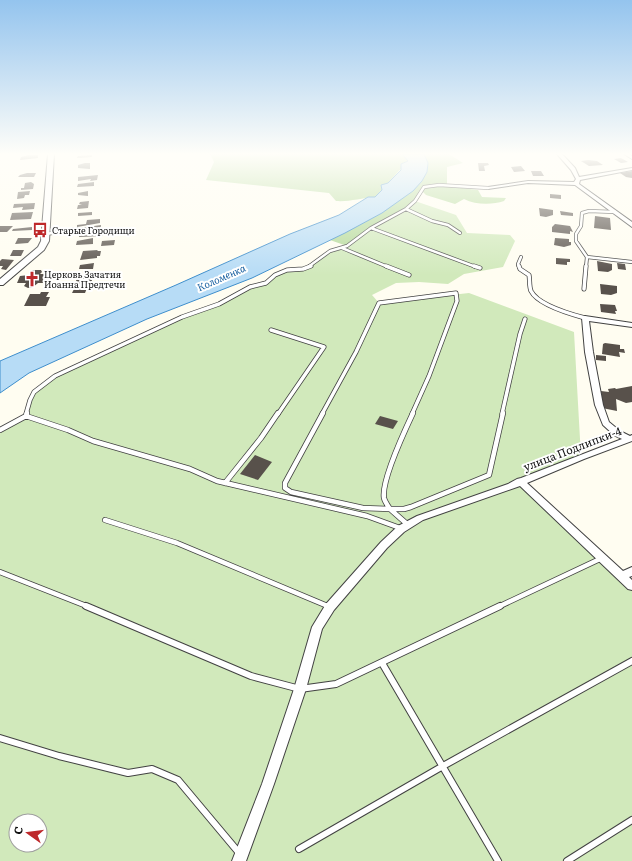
<svg xmlns="http://www.w3.org/2000/svg" width="632" height="861" font-family="Literata,serif">
<style>
.green{fill:#d1e9bb;fill-rule:evenodd}
.forest{fill:#b5da9a}
.water{fill:#b7dcf6;stroke:#3e8ecc}
.building{fill:#58514b}
.lines{fill:none;stroke-linecap:round;stroke-linejoin:round}
.service-far3-casing{stroke:#424242;stroke-width:4}
.service-far2-casing{stroke:#424242;stroke-width:5}
.service-far1-casing{stroke:#424242;stroke-width:6}
.service-casing{stroke:#424242;stroke-width:8}
.minor-casing{stroke:#424242;stroke-width:2}
.tertiary-casing{stroke:#424242;stroke-width:2}
.service-far3{stroke:#fff;stroke-width:2.5}
.service-far2{stroke:#fff;stroke-width:3.5}
.service-far1{stroke:#fff;stroke-width:4.5}
.service{stroke:#fff;stroke-width:6}
.minor{fill:#fff;fill-rule:evenodd}
.tertiary{fill:#fff;fill-rule:evenodd}
.labels{text-anchor:middle;dominant-baseline:central;stroke-width:4;stroke-linejoin:round;paint-order:stroke}
.far-poi-label{font-size:9px;fill:#0f0f0f;stroke:#fff;text-anchor:start}
.far-water-label{font-size:10px;font-style:italic;fill:#1960a0;stroke:#fff}
.street-label{font-size:11px;fill:#0f0f0f;stroke:#fff}
</style>
<rect width="100%" height="100%" fill="#fffdf1"/>
<path class="green" d="M415,201L456,215L467,233L510,235L515,241L503,267L464,274L448,284L419,282L396,283L372,295L379,303L469,293L574,332L581,457L520,481L632,586V861H0V430L26,416C31,389 33,391 55,376L182,317L219,304L250,287L266,283L275,275L287,270L312,265L330,251L341,248ZM16,821H40V845H16Z"/>
<path class="forest" d="M210,154H402L408,161L375,197C361,198 349,202 336,201L329,193L206,180L214,162Z
M424,154H449L463,163L447,167V186L478,190L482,197L506,198L504,201C492,205 476,205 464,199L455,204L426,195L422,191C409,211 391,215 372,227C363,233 355,240 347,246L330,240L382,213L428,163Z"/>
<path class="water" d="M402,154H424L428,163L427,172L422,181L413,191L382,213L345,233L252,278L147,319L29,373L0,393V361L176,285L290,234L339,215L368,197H375L382,190L381,185L388,183L401,170V164L408,161Z"/>
<path class="building" d="M29,155H38V158L20,160L21,157Z
M92,155V157L77,158L78,156Z
M621,158L628,162L621,163L614,159Z
M588,160L597,161L603,165L589,166L581,161Z
M85,163H90V169L78,168V165Z
M478,163H488L489,165L484,166L485,171H479Z
M521,166L525,171L514,172L511,167Z
M531,171H541L544,176H533Z
M632,171V178L626,177L620,173Z
M27,173H36L34,177H18L20,175Z
M98,175L97,180L90,181L91,179L78,181V177Z
M31,182L34,184L33,189L21,190V188H24L25,183Z
M94,182V186L77,187L78,184Z
M30,191L29,195H25L24,198L17,199L18,192Z
M88,191V196L78,195V193Z
M550,194L561,195V199L550,198Z
M89,201L88,208L77,209L78,205H82L79,204L80,202Z
M35,203L34,209L22,210L23,207L13,208L14,204Z
M539,208L553,210V215L546,217L540,216Z
M560,211L573,213V216L561,215Z
M33,212L31,219L10,220L12,213Z
M92,212V215L78,216V213Z
M595,216L610,218L611,230L594,228Z
M100,219V223L77,227V225L86,224L87,220Z
M555,224L570,226L573,232L570,231V234L552,232V227Z
M101,225L100,233H103L102,236L79,237L80,228Z
M0,226H13L7,232H0Z
M32,227V230L12,231L13,229Z
M18,238H32L28,243L15,244Z
M93,238V244L76,245L77,241Z
M555,238L569,239V242H571V245L564,247L554,245Z
M115,240L114,245L101,246L102,241Z
M13,250H24L21,256H10Z
M98,250L97,251H101L100,256H97V258L80,260L83,251Z
M556,258L570,259V262H567V265L556,264Z
M2,259L14,260L6,270L1,269L3,266H0V261Z
M597,261L612,264V270L608,272L598,271Z
M94,263L93,269H79L80,265Z
M617,263L625,264L626,270L618,269Z
M33,270H41L42,272L40,274H48L43,283H38L33,287L28,288L24,286L26,283H17L20,276L29,275Z
M93,277L91,283L75,284L77,278Z
M600,284L617,286V293L611,295L601,294Z
M79,288H87L85,293H72L74,289Z
M41,292H49L46,297H50L46,306H24L30,294H40Z
M600,304L615,305L617,311H615L616,314L601,312Z
M605,343L620,345V349H624L625,353L619,352L620,357L602,354L603,344Z
M596,355L606,356V361L596,360Z
M632,386V402L626,403L616,399L617,411L602,408L601,391L609,392L608,389L615,388L616,389Z
M380,416L398,421L393,429L375,424Z
M255,455L272,462L258,480L240,474Z"/>
<g class="lines">
<defs>
<path id="service-far3" d="M406,209L432,221L448,225L460,233
M371,228L476,267
M46,234L78,229
M342,248L388,267
M587,257L632,262
M308,267L330,251L347,246L371,228L406,209L415,201L424,187L439,185L488,188
M519,267L518,264L521,257
M586,267L587,257L576,241V234L581,226L582,213L589,211L615,212"/>
<path id="service-far2" d="M386,266L409,275
M474,266L480,268
M519,266L520,269L529,275C530,280 529,286 531,291C538,305 570,314 585,318
M584,289L586,266
M271,330L324,347L278,414
M26,414L30,400L34,392L55,376L182,317L219,304L250,287L266,283L275,275L287,270L303,269L311,266
M322,414L356,352L379,303L456,293L457,301L429,376L412,414
M502,414L520,334L525,319"/>
<path id="service-far1" d="M323,413L285,483V488L291,492L363,508L390,509
M26,416L68,430L93,441L190,469L217,481L367,516L400,528
M0,430L26,416L27,413
M225,483L261,438L278,413
M390,509H404L411,507L489,475L503,413
M390,509L407,524
M390,509C388,506 385,502 384,498C381,481 405,430 413,413
M105,520L177,543L330,607
M0,572L89,607
M498,607L602,558"/>
<path id="service" d="M86,606L251,676L300,689L336,684L500,606
M328,606L330,607
M382,663L498,861
M0,738L59,756L128,773L152,769L178,780L240,854
M299,849L443,766L632,661
M567,861L632,820"/>
<path id="minor" d="M557,154H562L575,168L579,177L632,168V170L580,180L579,184L632,222V227L575,185L528,183L488,189L486,188L488,187L528,181L574,182L576,179L571,170Z
M624,154H629L632,156V159Z
M585,316L632,323V327L589,321L593,352L603,405L609,422L620,431L630,436L632,435V441L584,459L527,483L623,571L632,567V576L629,577L632,580V590L628,589L520,486L423,520L404,532L387,548L334,610L322,629L306,689L274,784L246,861H232L262,784L294,689L312,627L326,604L381,542L398,526L417,516L508,484L517,479L521,478L622,439L614,435L603,425L595,405L585,352L582,318Z"/>
<path id="tertiary" d="M48,154H54L49,241L44,250L3,285H0V279L38,247L41,241Z"/>
</defs>
<use href="#service-far3" class="service-far3-casing"/>
<use href="#service-far2" class="service-far2-casing"/>
<use href="#service-far1" class="service-far1-casing"/>
<use href="#service" class="service-casing"/>
<use href="#minor" class="minor-casing"/>
<use href="#tertiary" class="tertiary-casing"/>
<use href="#service-far3" class="service-far3"/>
<use href="#service-far2" class="service-far2"/>
<use href="#service-far1" class="service-far1"/>
<use href="#service" class="service"/>
<use href="#minor" class="minor"/>
<use href="#tertiary" class="tertiary"/>
</g>
<linearGradient id="sky" x2="0" y2="1"><stop stop-color="#94c4ee"/><stop offset="0.56" stop-color="#fffef9"/><stop offset="1" stop-color="#fffef9" stop-opacity="0"/></linearGradient>
<rect width="632" height="275" fill="url(#sky)"/>
<defs>
<symbol id="bus-bare" viewBox="-9 -9 18 18"><path d="M-5-6H5V4H4V6H2V4H-2V6H-4V4H-5ZM-3.5-4V0h7V-4ZM-3.5 1.2v1.5H-2V1.2ZM2 1.2v1.5H3.5V1.2Z" fill="#be282a" stroke="#fff" stroke-width="2.5" paint-order="stroke"/></symbol>
<symbol id="church-bare" viewBox="-9 -9 18 18"><path d="M-1.2-6h2.4v3.5h3.3v2.4h-3.3V6h-2.4V-.1h-3.3v-2.4h3.3Z" fill="#be282a" stroke="#fff" stroke-width="2.5" paint-order="stroke"/></symbol>
</defs>
<g fill-rule="evenodd">
<use href="#bus-bare" x="29" y="219" width="22" height="22"/>
<use href="#church-bare" x="21" y="268" width="22" height="22"/>
</g>
<g class="labels">
<g class="far-poi-label">
<text x="52" y="230">Старые Городищи</text>
<text x="44" y="274">Церковь Зачатия<tspan x="44" dy="10">Иоанна Предтечи</tspan></text>
</g>
<g class="far-water-label">
<text transform="translate(221 277) rotate(-24)">Коломенка</text>
</g>
<g class="street-label">
<text transform="translate(572 448) rotate(-21)">улица Подлипки-4</text>
</g>
</g>
<g transform="translate(28 833) rotate(284)"><circle r="19" fill="#ffffff" stroke="#9f9f9f"/>
<path d="M0-3L7 15L0 10L-7 15Z" fill="#be282a"/>
<text y="-6" font-size="11" font-weight="bold" text-anchor="middle" fill="#0f0f0f">С</text>
</g>
</svg>
